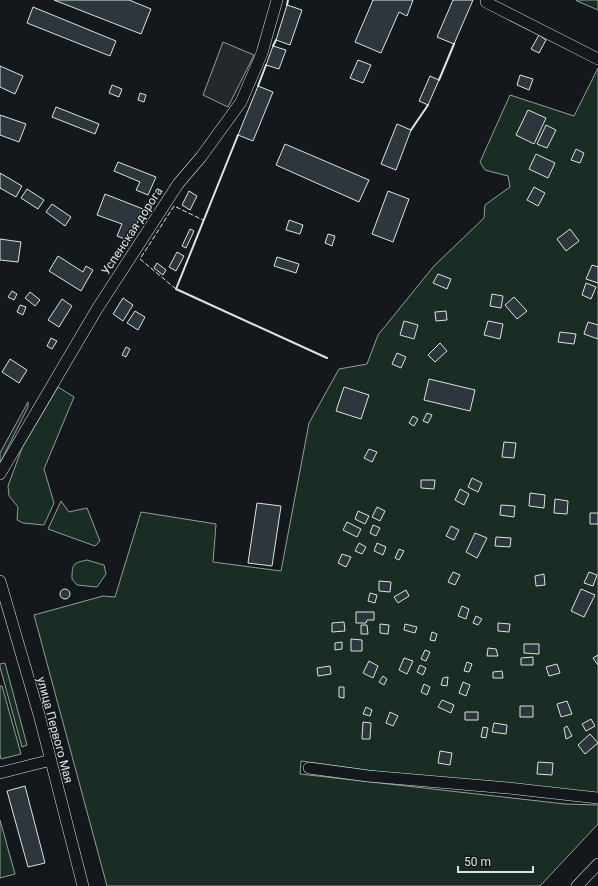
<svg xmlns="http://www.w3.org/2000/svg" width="598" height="886" font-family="Roboto,sans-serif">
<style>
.green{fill:#1a2d24;stroke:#939e99}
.parking{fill:#24282b;stroke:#939e99}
.building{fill:#2c363c;stroke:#d8e6dc}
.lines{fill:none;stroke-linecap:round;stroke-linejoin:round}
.minor-casing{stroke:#d8e6dc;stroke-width:12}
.minor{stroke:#14181c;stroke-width:11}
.fence{stroke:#d8e6dc;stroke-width:1;stroke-dasharray:5 2;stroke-linecap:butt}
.wall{stroke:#d8e6dc;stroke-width:2}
.labels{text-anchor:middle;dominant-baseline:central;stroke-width:3;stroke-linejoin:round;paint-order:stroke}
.street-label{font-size:12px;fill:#d8e6dc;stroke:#14181c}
</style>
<rect width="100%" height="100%" fill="#14181c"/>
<path class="green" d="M576,0H598V10L577,1Z
M598,68V793L395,774L301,761L300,774L565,804L598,805V824L540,886H107L34,615L103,596L115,597L141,512L216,524L213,562L281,571L309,423L339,369L367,364L378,335L434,266L484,218L485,205L510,187L508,176L485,170L480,162L510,95L574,116Z
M58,387L74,397L44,469L54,503L44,525L23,523L17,520L18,507L9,496L8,486L22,448Z
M28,402V407L0,463V453Z
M61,501L69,512L87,508L100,541L95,546L48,529Z
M87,560L104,565L106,574L97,587L77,585L72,579C72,564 73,563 87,560Z
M5,663L27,745L22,747L0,667V664Z
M0,686H2L21,754L1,759L0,754Z
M0,820L15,874L0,878Z"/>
<path class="parking" d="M223,42L254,55L228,107L203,95Z"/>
<path class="building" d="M54,0H129L151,9L141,34Z
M372,0H413L407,16L399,12L381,53L355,42L373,0Z
M453,0H473L454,44L437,37Z
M287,5L302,10L290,45L276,40Z
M33,7L116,41L110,56L27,23Z
M539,35L546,40L539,53L531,49Z
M273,46L286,50L279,69L266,65Z
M358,60L371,65L363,83L350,78Z
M0,66L23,76L15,94L0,87Z
M520,75L533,79L529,90L517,85Z
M430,76L439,80L428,105L419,101Z
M112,85L122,89L119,97L109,93Z
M258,86L273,92L253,141L238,135Z
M140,93L146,95L144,102L138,100Z
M56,107L99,124L95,134L52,117Z
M528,110L546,118L534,144L516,135Z
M0,115L26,124L19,142L0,135Z
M397,124L411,130L396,170L381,164Z
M546,125L556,130L547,148L537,144Z
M285,144L369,180L359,202L276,165Z
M576,149L584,153L580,163L571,160Z
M536,154L555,163L548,178L529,169Z
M118,162L156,177L148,195L136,190L140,182L114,171Z
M0,173L22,186L16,197L0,188Z
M534,187L545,193L538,206L527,200Z
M27,189L44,200L38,209L21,198Z
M189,191L197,196L190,210L182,205Z
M388,191L409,199L393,242L372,234Z
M105,194L143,209L130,241L117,236L122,224L97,215Z
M52,204L71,217L65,226L46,212Z
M289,220L303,225L300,234L286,230Z
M190,229L194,231L186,248L182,246Z
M570,229L579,241L566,251L557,239Z
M328,234L335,236L332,246L325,243Z
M0,239L21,242L18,262L0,260Z
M177,252L184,256L176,271L169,267Z
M58,256L83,272L86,266L93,270L81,291L49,271Z
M277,257L299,264L296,273L274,266Z
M157,263L166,270L163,275L154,268Z
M592,265L598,267V283L586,279Z
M438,274L451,279L447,289L433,283Z
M586,283L596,287L591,299L582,295Z
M12,291L17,294L14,300L8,297Z
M30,292L40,300L35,306L25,298Z
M492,294L503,296L501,308L490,306Z
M514,297L527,311L517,319L505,305Z
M123,298L133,305L123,321L113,314Z
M62,299L72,306L59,327L48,320Z
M20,305L26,307L23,315L17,312Z
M135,311L145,317L138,330L127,323Z
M446,311L447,320L436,321L435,312Z
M404,321L418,325L414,339L400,335Z
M488,321L503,324L500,339L484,335Z
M588,322L598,325V339L584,334Z
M560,332L576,334L574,344L558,342Z
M51,338L57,341L52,349L47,346Z
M440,343L447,351L435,362L428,355Z
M126,347L130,349L126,357L122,355Z
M397,353L406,357L401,368L392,364Z
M10,359L27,370L19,383L2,372Z
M429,379L475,390L470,411L424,400Z
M344,387L369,395L361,419L336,411Z
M427,413L432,415L428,423L423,421Z
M413,416L418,419L414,426L409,423Z
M504,442L516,443L514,458L502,457Z
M369,449L377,452L372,462L364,458Z
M472,478L482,483L478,492L468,487Z
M421,480H435L434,489L421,488Z
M460,489L469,494L464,505L455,500Z
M530,493L545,495L544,508L529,506Z
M555,499L568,501L567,514L554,513Z
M257,503L281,506L272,566L248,563Z
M501,505L515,506L514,517L500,515Z
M377,507L385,511L380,521L372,517Z
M358,511L369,516L365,524L355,519Z
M590,513H598V524H590Z
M347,522L361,529L357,537L343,530Z
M373,525L380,528L376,536L370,533Z
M451,526L459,530L454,540L446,536Z
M475,533L487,538L477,558L466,552Z
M496,537L511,538L510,547L495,546Z
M359,543L366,547L362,554L355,551Z
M377,543L386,547L383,555L374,551Z
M399,549L404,551L399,560L395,558Z
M342,554L351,557L346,567L338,563Z
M453,572L460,575L455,585L448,582Z
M589,572L597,575L593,586L584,583Z
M544,574L545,585L536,586L535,576Z
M379,581L391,582L390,592L379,591Z
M60 594a5 5 0 1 1 10 0a5 5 0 1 1-10 0Z
M581,589L595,595L584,617L571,611Z
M406,590L409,596L398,603L394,597Z
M370,593L377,595L375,603L368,601Z
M462,606L469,609L466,619L458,616Z
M356,612H374V620H367L366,623H356Z
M476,616L482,619L478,625L473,623Z
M344,622L345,631L332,632V623Z
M498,623L510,624L509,632L498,631Z
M380,624L389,625L388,634L380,633Z
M405,624L417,627L415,633L404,630Z
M361,625H367L368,634H361Z
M432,632L437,634L435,641L430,640Z
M351,639L362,640V651H351Z
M342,642V649L335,650V643Z
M524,644H539V654L524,653Z
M488,648L496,649L498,656H487Z
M425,650L430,652L426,661L421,659Z
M598,655V665L593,658Z
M533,657V665H521V658Z
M404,658L413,661L407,674L399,670Z
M369,661L378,666L373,678L363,673Z
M467,662L472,664L469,672L464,671Z
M557,664L560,673L549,676L546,667Z
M420,665L426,668L423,675L417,672Z
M330,666L331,674L318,676L317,668Z
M502,671L503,678H493V672Z
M383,676L387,679L384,685L379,682Z
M448,677L447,686L441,685L443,678Z
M463,682L470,685L466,696L459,693Z
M424,684L430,687L427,695L421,692Z
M339,687H344V698L339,697Z
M442,700L454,705L451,713L438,707Z
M567,701L572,714L561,717L557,704Z
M520,706H533V717H520Z
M366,707L372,710L370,716L363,714Z
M390,712L398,716L393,726L386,723Z
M465,712H478V720H465Z
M591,719L595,726L586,731L582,724Z
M363,722L371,723L370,739H362Z
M494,723L507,725L506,734L492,732Z
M567,726L572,736L566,739L564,728Z
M483,727L488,728L486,738L481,737Z
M590,734L598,743L585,754L578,745Z
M440,751L452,753L450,765L438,763Z
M538,762L553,763L552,775L537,774Z
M25,786L45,863L28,867L7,791Z"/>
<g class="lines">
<defs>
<path id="minor" d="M486,2L598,59
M0,474L97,309L178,184L201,157L241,102L262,53L277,0
M0,581L40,718L83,886
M309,768L368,776L508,788L598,798
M0,773L51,760
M577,886L598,864"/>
</defs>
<use href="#minor" class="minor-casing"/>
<use href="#minor" class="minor"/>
<path class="fence" d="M176,289L140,259L174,206L203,220"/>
<path class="wall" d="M287,5L288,0
M273,46L276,40
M439,80L454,44
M258,86L266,65
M411,130L428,105
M238,135L176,289L327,358"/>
</g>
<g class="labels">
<g class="street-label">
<text transform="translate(132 231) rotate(-57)">Успенская дорога</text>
<text transform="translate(55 730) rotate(75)">улица Первого Мая</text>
</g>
</g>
<path d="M458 866v6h75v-6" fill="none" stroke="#d8e6dc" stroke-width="2"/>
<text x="464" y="866" font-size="12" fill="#d8e6dc" stroke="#14181c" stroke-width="3" paint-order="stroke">50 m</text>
</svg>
